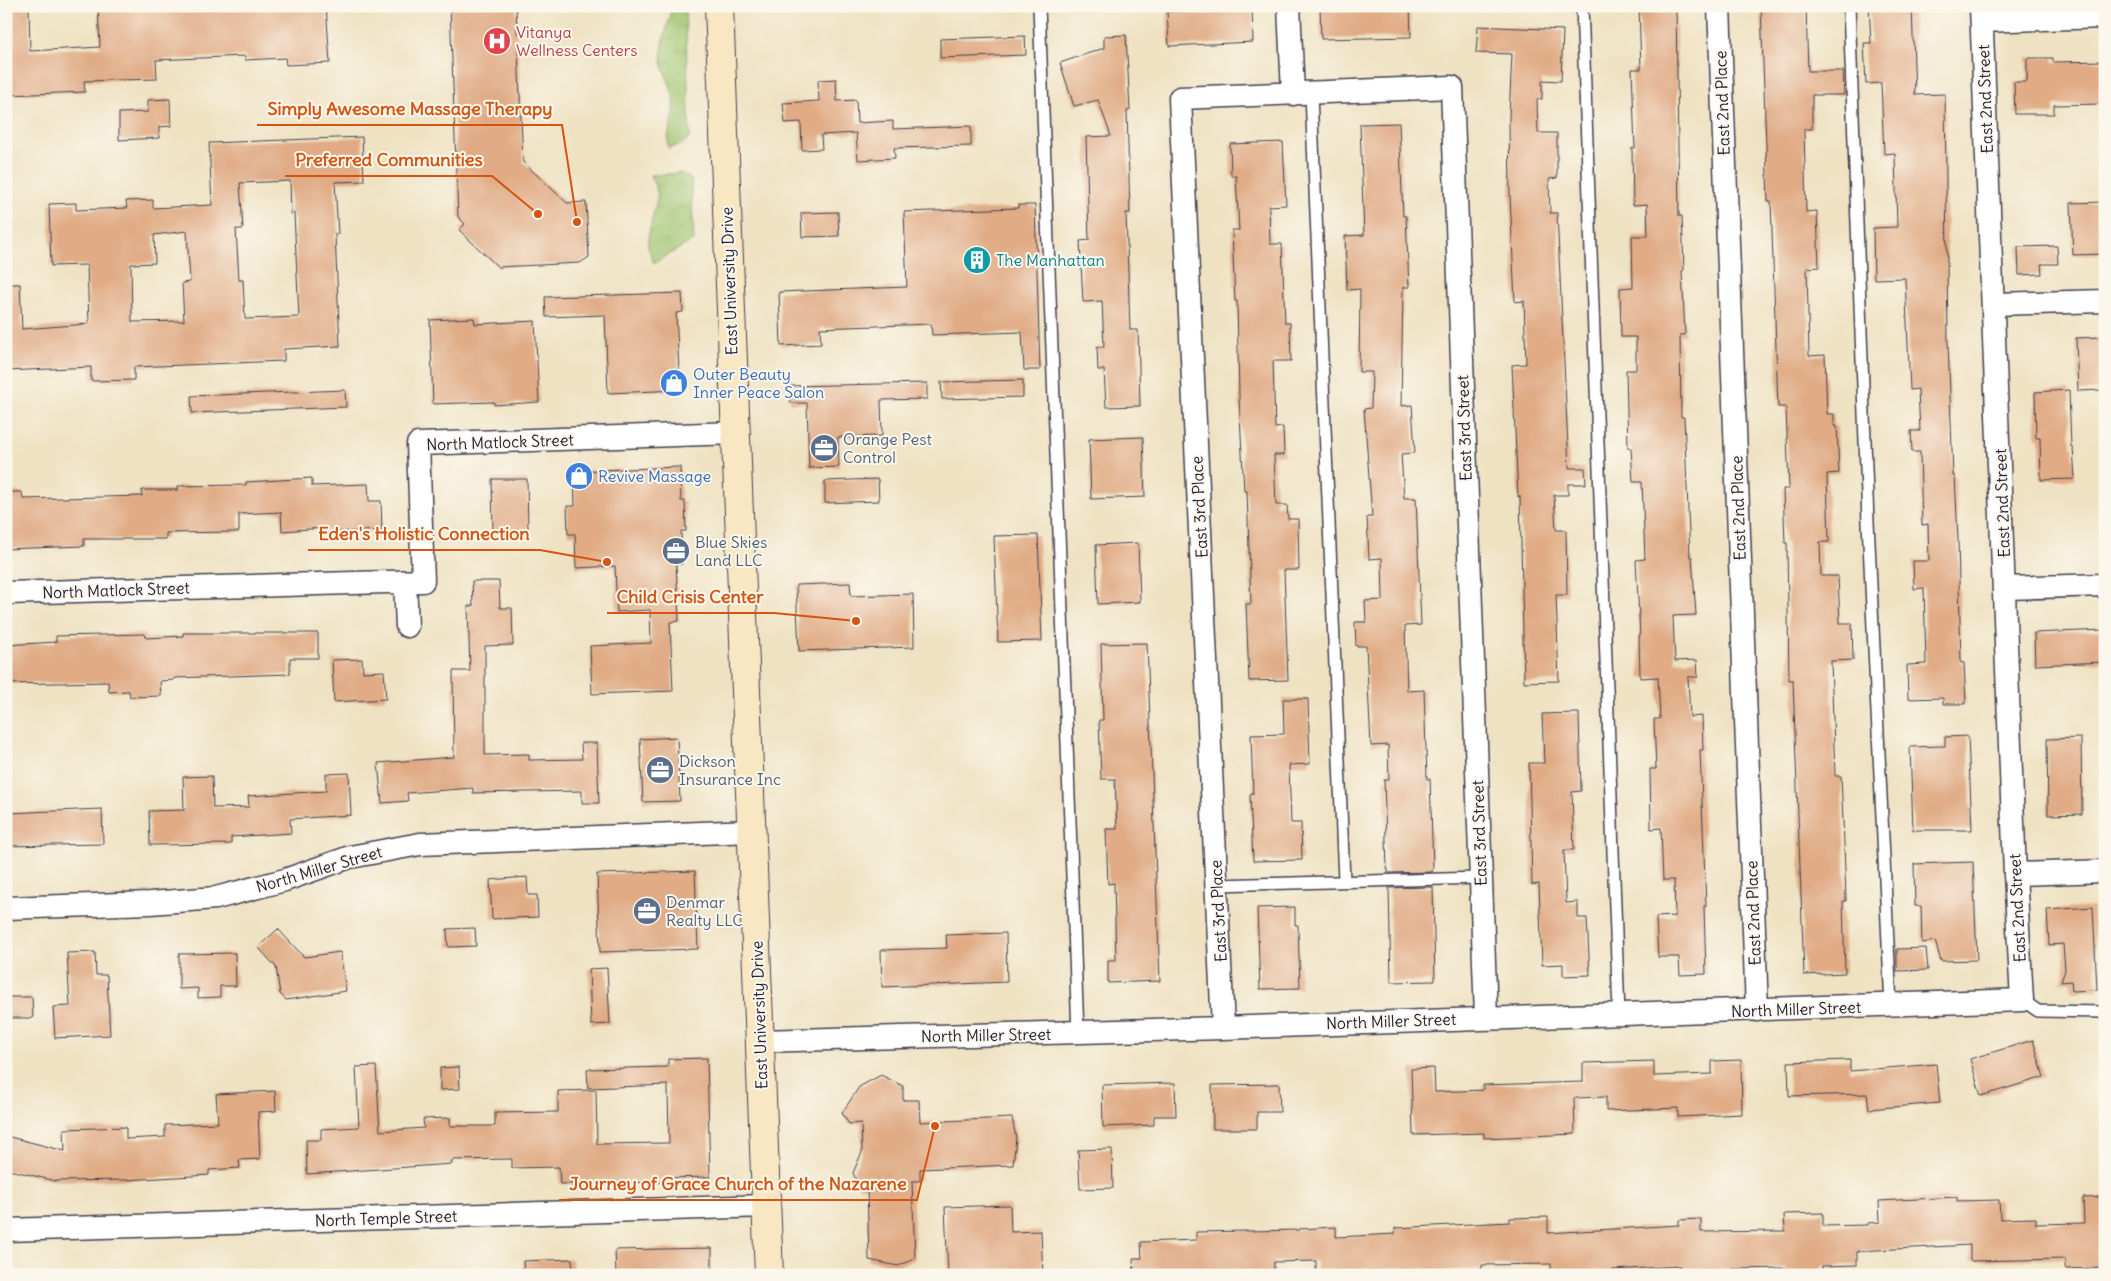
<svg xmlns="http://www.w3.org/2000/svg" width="2111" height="1281" font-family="Delius,sans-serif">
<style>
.park{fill:url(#park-crowns);stroke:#607254}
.building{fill:#e0ab85;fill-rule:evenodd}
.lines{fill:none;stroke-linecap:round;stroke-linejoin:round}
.lane-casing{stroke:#413f4f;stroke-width:14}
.street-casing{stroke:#413f4f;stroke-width:25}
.secondary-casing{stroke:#413f4f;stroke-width:30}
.lane{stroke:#fff;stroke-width:11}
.street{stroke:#fff;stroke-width:22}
.secondary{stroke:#f9e7c3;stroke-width:28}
.labels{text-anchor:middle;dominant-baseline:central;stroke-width:4;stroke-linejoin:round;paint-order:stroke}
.health-label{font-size:16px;fill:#be3a42;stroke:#fbf7ec;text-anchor:start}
.street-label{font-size:16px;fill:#22223b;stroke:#fbf7ec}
.culture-label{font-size:16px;fill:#0d838f;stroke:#fbf7ec;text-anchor:start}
.shop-label{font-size:16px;fill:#366cbe;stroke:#fbf7ec;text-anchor:start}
.service-label{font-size:16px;fill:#4e5e75;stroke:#fbf7ec;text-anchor:start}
.leader{fill:none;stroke:#d45411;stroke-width:2}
.callout-dot{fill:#d45411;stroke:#fbf7ec;stroke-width:2}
.callout-label{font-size:18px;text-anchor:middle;font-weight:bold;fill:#d45411;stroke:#fbf7ec;stroke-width:4;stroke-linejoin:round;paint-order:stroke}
</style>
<defs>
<pattern id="park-crowns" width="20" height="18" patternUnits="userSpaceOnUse" patternTransform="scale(1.25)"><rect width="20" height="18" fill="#9dc26c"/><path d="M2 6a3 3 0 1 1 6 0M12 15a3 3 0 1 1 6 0" fill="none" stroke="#87a65e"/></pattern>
</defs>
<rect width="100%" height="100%" fill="#fbf7ec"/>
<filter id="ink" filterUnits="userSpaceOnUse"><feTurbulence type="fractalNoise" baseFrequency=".02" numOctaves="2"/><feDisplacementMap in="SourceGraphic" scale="10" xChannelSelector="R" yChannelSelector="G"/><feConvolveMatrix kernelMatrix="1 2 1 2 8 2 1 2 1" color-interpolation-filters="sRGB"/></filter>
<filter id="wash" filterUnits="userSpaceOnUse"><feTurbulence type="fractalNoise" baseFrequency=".0096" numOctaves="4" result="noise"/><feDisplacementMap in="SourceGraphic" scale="20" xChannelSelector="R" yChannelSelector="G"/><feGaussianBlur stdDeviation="1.12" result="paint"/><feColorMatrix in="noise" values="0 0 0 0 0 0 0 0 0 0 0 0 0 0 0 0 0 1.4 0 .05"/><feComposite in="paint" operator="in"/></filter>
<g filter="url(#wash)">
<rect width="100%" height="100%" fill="#efe2c2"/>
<path class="park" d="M671,6H685L690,138L681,145L668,148C666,135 672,126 674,113C677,91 664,79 662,60C660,41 670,25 671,6Z
M681,173L691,179L694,240L654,263L648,248V237L658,194L650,175Z"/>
<g id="blocks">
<path class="building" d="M6,6H29L30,51L100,47L98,6H326L330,63L286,65L285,58L245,60V56L156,60L157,79L84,81L85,92L6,95Z
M450,6H516L523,162L567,203L586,202L589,257L580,263L498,267L459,230L465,224L458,217Z
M1199,6H1252L1253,42L1169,46L1167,12L1199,10Z
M1320,6H1410L1411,37L1321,39Z
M1639,6H1676L1679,216H1682L1684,270L1682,271L1685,335H1680L1681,417H1684L1690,557H1692L1696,615L1673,616L1675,661L1697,660L1698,677H1688L1690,717L1702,716L1703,750H1700L1706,906H1704L1706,974L1680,975L1679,957H1658L1656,917L1675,916L1674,880H1663L1661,828L1651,829L1650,769H1656L1654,719H1660L1658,677L1640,678L1639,636H1640L1636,560L1645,559L1642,482H1633L1631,448H1628L1626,370H1636V337H1621L1620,288L1633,287L1632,236H1648L1647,204L1633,205L1632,148H1635L1632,69H1641Z
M1761,6H1806L1808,71H1843L1844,95H1812V129H1804L1806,212L1817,211L1819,267L1807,268L1809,356L1825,355L1827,414H1834V426H1837L1839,473L1827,474L1829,542H1820L1821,576H1838L1840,623H1852L1853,660L1831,661L1835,776H1841L1844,843L1846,901H1843L1845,973L1804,975L1793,680H1789L1787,543H1785L1783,489H1789L1786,407H1778L1771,201H1768Z
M1869,6H1912L1915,95L1945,94L1948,342L1953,476H1955L1958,539L1961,663H1964L1966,704H1943V698L1908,699L1907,665L1926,664L1924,588L1914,589L1913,561H1929L1928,524L1922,525L1920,452H1912L1911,431H1920L1918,389L1910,390L1905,278L1874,279L1873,228L1897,227L1895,153L1884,154L1881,83L1866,84L1864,43H1871Z
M1478,26L1563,30L1561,81L1542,80V99H1537L1538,133H1557V178L1549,179L1550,213H1557L1569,468H1585L1586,484H1568V495H1554L1556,530H1566L1567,595H1556L1559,681L1524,682L1520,496L1518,497L1512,365L1526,364L1524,301L1515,302L1510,197L1509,117L1512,54L1476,53Z
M1126,35L1130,110L1127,111L1130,213H1126L1130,330H1138L1140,406L1106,407L1104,370H1098L1097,347H1104L1102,301L1083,302L1080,241L1089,240L1086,137L1111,136L1098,100L1074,106L1060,63L1104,48V36Z
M1025,36L1026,55L940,58V39Z
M2027,58H2053V62L2105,61V104L2054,105V114H2015L2014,82H2027Z
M836,79L837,101L856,100L857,123L893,121V129L971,126V146L894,148L895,158L858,160L856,133L821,135L822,149L802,150L801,122L785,123L783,103L819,101L818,80Z
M170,99L171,126L159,127V138L119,140V113L148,112V100Z
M1399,123L1403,216H1406L1409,287H1403L1401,406L1412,405L1415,453L1401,454L1404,498H1416L1421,625L1405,626L1407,691L1424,690L1427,779H1430L1433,868L1432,872L1388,873V869H1387L1384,780H1389L1388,745L1371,746L1366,646H1356L1355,622H1366L1365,601L1383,600L1382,558L1369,559L1367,517H1372L1364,409L1371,408L1372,372H1359L1360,289L1347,290L1345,236L1364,235L1360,124Z
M362,137L364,181L335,182L338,234H335L340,346L284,349V361L134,367V380L91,381V367L6,371V284H20L22,329L89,324L87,265L51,266L49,204L76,203V210L127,208L126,201L153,200V208L212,205L209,143ZM290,181L291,214L294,213L299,317L245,319L243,280H239L236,229H243L240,183ZM187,231L190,282L182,283L184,321L132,322L131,264L155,263L154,235Z
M1283,142L1286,205L1269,206L1270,244H1282L1285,323H1290L1291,361H1273L1275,428L1283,427L1284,455H1274L1276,505H1287L1288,519H1298L1299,570H1284L1288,680L1249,681L1246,604H1251L1247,491H1244L1239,397L1237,301H1235L1232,230H1239L1236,176H1231L1230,144Z
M2105,202V254L2073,255L2071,203Z
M1018,205H1035L1040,370H1024L1022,332L932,335L931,324L820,328L821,344L781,346L779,292L907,287L904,212L1018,208Z
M838,212L839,236L802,237L801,213Z
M2057,246L2058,264H2041L2042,274L2019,275L2018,247Z
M682,293L683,312L676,313L680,390L608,393L605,315L546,317L545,297Z
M474,318L475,324L535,321L539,402L494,405V402L433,404L430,320Z
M2105,337V390L2078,391L2076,338Z
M1023,380V397L942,399L941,382Z
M927,383V399L881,400L882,436L838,437L839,467L809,468L807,403H790V386Z
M345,390L346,407L192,413L191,396Z
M2069,390L2071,447H2073L2075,479L2041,480L2040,438H2036L2035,392Z
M1143,437L1145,497L1091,499L1089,439Z
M680,467L681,501H685L686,531H681L682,564H676L679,621L670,622L673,691L592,694L590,646L651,643L650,610L617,612L615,566L576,568L575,534H568L567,506H575L574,471Z
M312,478V486L368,484L369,501H381L382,530L324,533V528L282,531L281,512L239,514V532L166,533V539H84V546L6,549V492H22L23,499L142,496V490H178V486L246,485V482Z
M492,479H527L528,530L493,531Z
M878,479L879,501L825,503V481Z
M1038,535L1042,641L998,642L994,536Z
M1138,543L1140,602L1098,604L1096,545Z
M472,581H499L500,608H512L513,645L485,646V755L529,754V760L582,759L581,743H597L599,803H582V791L473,793V788L407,793L408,801L382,803L378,763L454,757L453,671H470L468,606H473Z
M850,583L851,596L913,594L914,647L799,651L796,585Z
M2105,630V662L2035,665L2034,633Z
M183,633H318V658H290V674L174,678V680L160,681L161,696L130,697L129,691L109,692L108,682L6,684V645L56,642V636L145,634L146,638L183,636Z
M1147,643L1160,981L1108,983V960H1116L1114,883L1108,884L1106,829H1117L1115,779H1101L1099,720H1103L1101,644Z
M362,659L363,672L384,671L386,699L334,702L332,660Z
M1283,699H1308L1310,764L1289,765L1291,823H1301L1302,860L1253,861L1250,795L1253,794L1251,735L1284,734Z
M1579,713L1581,791L1572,792L1574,850H1564L1566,903L1578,902V918H1587L1590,975L1563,976V964L1542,965L1539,884L1532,885L1529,763H1544L1542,714Z
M1968,736L1972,830H1913L1910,747L1945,746V737Z
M677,737L680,801L643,802L640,739Z
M2081,738L2082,814L2048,815L2047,739Z
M349,773L351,815L290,819L291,833L231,837V844L150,845L149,811L184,810L183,777L212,776L213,808L249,807L248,796L326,791V774Z
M102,809L103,844L6,846V813Z
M1973,862L1977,960L1941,961L1935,941L1922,943L1921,906H1915L1914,864Z
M695,871L698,949L600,952L597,874Z
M527,877L528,895H537L538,917L492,919L490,880Z
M1433,887L1435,981L1391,982L1389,888Z
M1295,907V925H1298L1300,988L1260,989L1257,908Z
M2093,907L2097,990L2072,991L2071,981L2061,982L2065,970L2063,944L2049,945L2047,910Z
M475,928L476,946L448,947L447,929Z
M278,929L304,957L340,952L346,991L286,1000L280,994L276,967L258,947Z
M1006,933L1007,982L882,987L881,950L947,948L946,935Z
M1926,948L1928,970L1897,971V949Z
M95,952L96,975H107L110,1035L55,1038L53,1007L70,1006L67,953Z
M235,953L236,986H220V997L198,998V988L179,989V954Z
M607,968L610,1024L591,1025L589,969Z
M6,997H32L33,1018H6Z
M2033,1040L2044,1077L1981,1096L1970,1059Z
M707,1058L710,1177L665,1178V1182L560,1184L559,1167L512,1168V1159L452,1160V1164L307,1174L306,1140H321V1129L359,1127L356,1067L376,1066L380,1131L424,1128L423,1119L450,1118V1126H495V1113L558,1112V1091L596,1090L597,1144L669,1143L668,1085L588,1088L587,1069L668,1067V1059Z
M1741,1060L1742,1114L1678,1117V1108L1606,1111V1097L1574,1098L1575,1134L1484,1138V1133L1413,1135L1411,1069L1434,1068L1435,1092L1483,1090V1085L1583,1082V1063L1654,1061V1076L1712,1074V1061Z
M1850,1060V1071L1936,1064L1940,1103L1869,1109L1867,1094L1789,1096L1788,1062Z
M459,1067L460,1089L440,1090V1068Z
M881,1075L903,1086V1100H919L920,1122L1012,1118L1016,1138L1013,1165L920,1169V1181H912L915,1259L898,1266L869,1260L867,1187H859L853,1173L862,1152L861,1123L849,1124L842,1113L859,1087Z
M1175,1083L1176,1116H1154V1125L1103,1127L1102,1085Z
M1279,1084L1280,1112H1257V1129H1213L1212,1085Z
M275,1091L276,1111L258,1112L260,1159L239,1160L240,1168L209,1170V1175L127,1180L55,1181L14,1171H6V1136L65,1151L64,1129L126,1127V1139L165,1137V1125L218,1123L216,1094Z
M1112,1149L1113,1188L1080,1189L1078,1150Z
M1957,1197V1201L1999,1200L2000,1219L2036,1218V1224L2084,1223L2083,1198L2105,1197V1268L2065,1269V1259L1970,1261V1245L1857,1251V1265L1822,1266V1275H1786V1268L1680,1270V1266L1613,1270L1614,1275H1551V1264L1482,1265V1269L1409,1273L1408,1270L1316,1274V1261L1274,1262V1275H1134L1133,1258H1142L1141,1242L1196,1240V1232L1299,1230V1229L1336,1227V1237L1395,1234V1228L1510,1222V1218L1548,1217V1233L1679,1225V1220L1701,1219V1232L1785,1231L1784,1214L1823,1213V1226L1867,1225V1223L1880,1222L1879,1201Z
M1010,1205L1011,1232L1041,1231L1043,1275H948L945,1207Z
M712,1248V1275H616L615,1250Z
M572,1259L573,1275H524L523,1261Z"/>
</g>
</g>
<g filter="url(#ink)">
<use href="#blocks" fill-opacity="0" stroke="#413f4f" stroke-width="1"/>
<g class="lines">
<defs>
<path id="lane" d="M1039,6L1078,1033
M1582,6L1619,1015
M1849,6L1868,522L1891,1006
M1311,94L1344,880
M1216,885L1481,878
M2022,1000L2038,1011L2105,1012"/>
<path id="street" d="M1289,6L1293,94
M1719,6L1757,1010
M1982,21L2105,17
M1994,304L2105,301
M405,582L407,626
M2005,588L2105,585
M6,593L423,581L418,444L735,433
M2015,874L2105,871
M6,908L150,903L216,898L285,880L350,857L420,844L752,831
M1223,1028L1180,98L1452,87L1486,1017
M760,1041L1223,1028L2022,1000L2015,874L1981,6
M6,1230L766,1206"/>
<path id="secondary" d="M719,6L769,1275"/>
</defs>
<use href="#lane" class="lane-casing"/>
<use href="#street" class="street-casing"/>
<use href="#secondary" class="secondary-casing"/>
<use href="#lane" class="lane"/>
<use href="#street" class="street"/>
<use href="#secondary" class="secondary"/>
</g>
</g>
<defs>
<symbol id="hospital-disc" viewBox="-11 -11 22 22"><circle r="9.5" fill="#e0444e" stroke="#fbf7ec"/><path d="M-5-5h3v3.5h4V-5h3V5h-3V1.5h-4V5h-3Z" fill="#fff"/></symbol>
<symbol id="building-disc" viewBox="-11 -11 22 22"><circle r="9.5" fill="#0f9aa8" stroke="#fbf7ec"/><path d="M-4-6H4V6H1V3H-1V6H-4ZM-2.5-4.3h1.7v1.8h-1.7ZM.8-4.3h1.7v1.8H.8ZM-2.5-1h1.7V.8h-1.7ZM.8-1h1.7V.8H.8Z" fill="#fff"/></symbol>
<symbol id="shop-disc" viewBox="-11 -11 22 22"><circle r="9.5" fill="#3f7fe0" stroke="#fbf7ec"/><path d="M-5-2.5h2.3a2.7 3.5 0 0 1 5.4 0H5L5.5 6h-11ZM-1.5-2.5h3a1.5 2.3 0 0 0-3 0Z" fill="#fff"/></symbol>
<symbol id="office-disc" viewBox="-11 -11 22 22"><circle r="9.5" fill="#5c6f8a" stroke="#fbf7ec"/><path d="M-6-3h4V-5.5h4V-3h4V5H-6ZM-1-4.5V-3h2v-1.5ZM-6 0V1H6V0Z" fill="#fff"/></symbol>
</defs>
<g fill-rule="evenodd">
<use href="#hospital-disc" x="481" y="25" width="32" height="32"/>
<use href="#building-disc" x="961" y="244" width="32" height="32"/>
<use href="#shop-disc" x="658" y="367" width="32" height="32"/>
<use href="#office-disc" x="808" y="432" width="32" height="32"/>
<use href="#shop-disc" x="563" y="460" width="32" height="32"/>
<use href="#office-disc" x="660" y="535" width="32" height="32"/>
<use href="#office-disc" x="644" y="754" width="32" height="32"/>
<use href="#office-disc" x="631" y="895" width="32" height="32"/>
</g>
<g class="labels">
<g class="health-label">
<text x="516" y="32">Vitanya<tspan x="516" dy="18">Wellness Centers</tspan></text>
</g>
<g class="street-label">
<text transform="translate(1985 99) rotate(-92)">East 2nd Street</text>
<text transform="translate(1722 103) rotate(-92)">East 2nd Place</text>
<text transform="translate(729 281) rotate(-92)">East University Drive</text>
<text transform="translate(1464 428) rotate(-92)">East 3rd Street</text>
<text transform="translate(500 442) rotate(-2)">North Matlock Street</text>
<text transform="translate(2002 503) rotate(-92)">East 2nd Street</text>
<text transform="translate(1199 507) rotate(-93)">East 3rd Place</text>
<text transform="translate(1738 508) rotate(-92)">East 2nd Place</text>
<text transform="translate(116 590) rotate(-2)">North Matlock Street</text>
<text transform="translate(1479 833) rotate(-92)">East 3rd Street</text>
<text transform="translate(319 869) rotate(-16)">North Miller Street</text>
<text transform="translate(2017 908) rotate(-93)">East 2nd Street</text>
<text transform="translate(1218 911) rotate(-93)">East 3rd Place</text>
<text transform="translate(1753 913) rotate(-92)">East 2nd Place</text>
<text transform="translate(1796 1009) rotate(-2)">North Miller Street</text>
<text transform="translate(759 1015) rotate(-92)">East University Drive</text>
<text transform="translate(1391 1021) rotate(-2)">North Miller Street</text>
<text transform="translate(986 1035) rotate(-1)">North Miller Street</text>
<text transform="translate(386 1218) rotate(-2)">North Temple Street</text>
</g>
<g class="culture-label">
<text x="996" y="260">The Manhattan</text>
</g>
<g class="shop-label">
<text x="693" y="374">Outer Beauty<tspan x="693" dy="18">Inner Peace Salon</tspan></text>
<text x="598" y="476">Revive Massage</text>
</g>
<g class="service-label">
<text x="843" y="439">Orange Pest<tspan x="843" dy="18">Control</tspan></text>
<text x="695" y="542">Blue Skies<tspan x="695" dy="18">Land LLC</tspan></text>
<text x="679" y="761">Dickson<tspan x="679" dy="18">Insurance Inc</tspan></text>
<text x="666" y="902">Denmar<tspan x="666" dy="18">Realty LLC</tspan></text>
</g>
</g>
<path class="leader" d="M577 222L562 125H257M538 214L492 176H285M607 562L540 550H308M856 621L774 613H607M935 1126L917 1200H559"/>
<g class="callout-dot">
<circle cx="577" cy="222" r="5"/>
<circle cx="538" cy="214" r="5"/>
<circle cx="607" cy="562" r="5"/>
<circle cx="856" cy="621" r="5"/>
<circle cx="935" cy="1126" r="5"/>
</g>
<g class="callout-label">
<text x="410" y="115">Simply Awesome Massage Therapy</text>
<text x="389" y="166">Preferred Communities</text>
<text x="424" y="540">Eden's Holistic Connection</text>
<text x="690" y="603">Child Crisis Center</text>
<text x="738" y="1190">Journey of Grace Church of the Nazarene</text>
</g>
<rect width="2111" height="1281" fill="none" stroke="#fbf7ec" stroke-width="25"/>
</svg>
